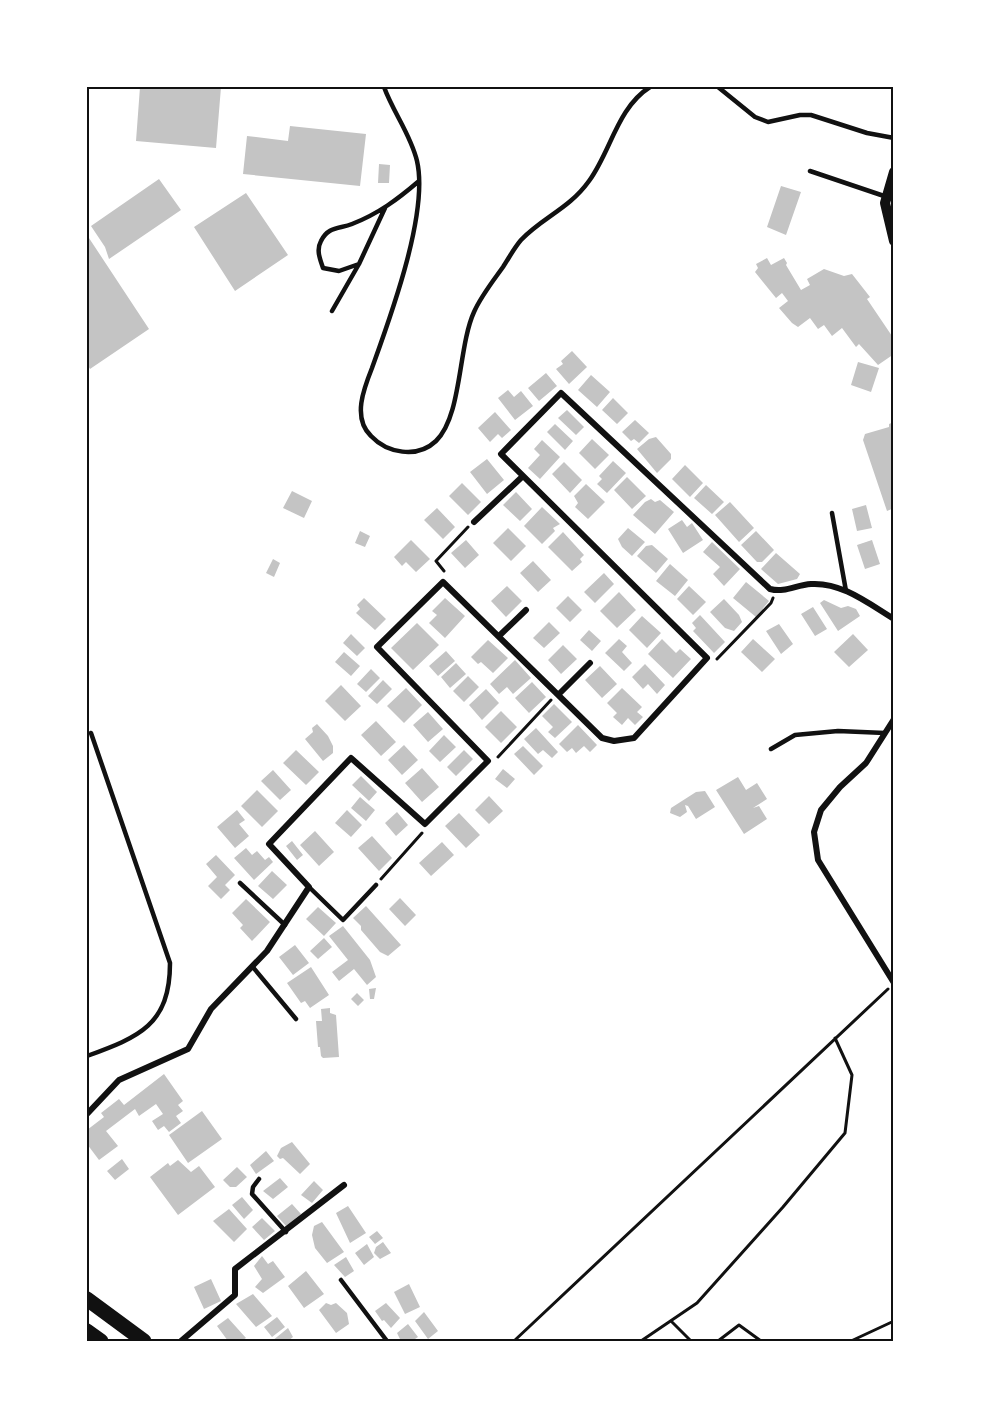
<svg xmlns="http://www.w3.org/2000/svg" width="981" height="1428" font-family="'DM Sans',sans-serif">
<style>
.building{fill:#c4c4c4}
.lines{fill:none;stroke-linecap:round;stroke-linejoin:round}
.path{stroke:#111;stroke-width:3}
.service{stroke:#111;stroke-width:4.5}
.minor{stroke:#111;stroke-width:6}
.tertiary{stroke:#111;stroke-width:10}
.trunk{stroke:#111;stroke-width:15}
.neatline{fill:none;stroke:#111;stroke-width:2}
</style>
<rect width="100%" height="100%" fill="#fff"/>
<path class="building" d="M140,87H221L216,148L136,141Z
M290,126L366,134L360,186L243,174L247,136L288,141Z
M379,164L390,165L389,183H378Z
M159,179L181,210L109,259L105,247L91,226Z
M781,186L801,192L786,235L767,227Z
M246,193L288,255L235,291L194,227Z
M87,235L149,329L90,369L87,364Z
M767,258L771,265L784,258L787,263L786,265L801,290L810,285L807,279L824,269L844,276L852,274L870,297L867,299L892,336L894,334V354L878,365L859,344L856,347L842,328L832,336L824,325L818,329L810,318L798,327L792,323L779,308L788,301L782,293L776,298L755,272L758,268L756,264Z
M572,351L587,367L569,384L556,369L563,364L561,361Z
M858,362L879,368L871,392L851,385Z
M546,373L557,386L539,401L528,388Z
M591,375L610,392L597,407L578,390Z
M508,390L514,397L521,391L533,406L515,420L498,398Z
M613,398L628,413L617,424L602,410Z
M567,410L584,427L576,435L558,418Z
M495,412L511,430L502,438L498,434L490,442L478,428Z
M635,420L649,433L639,443L634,439L631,441L622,432Z
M894,422V508L887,511L863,440L865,434L889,427V424Z
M555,424L573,441L565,450L547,432Z
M656,437L671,454V459L657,473L637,449L649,439Z
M592,439L609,455L595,469L579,453Z
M542,440L560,457L540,479L528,468L540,455L534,449Z
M487,459L504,480L487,494L470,472Z
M613,461L626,473L607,493L597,484L602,479L599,476Z
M564,462L582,480L570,493L552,474Z
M685,465L703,483L690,497L672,479Z
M627,477L646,496L632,509L614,490Z
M462,483L481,502L468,515L449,496Z
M586,484L605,502L588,519L575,507L578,503L574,496Z
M706,485L724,502L712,514L694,498Z
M292,491L312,501L304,518L283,508Z
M516,492L532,509L520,521L503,505Z
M651,499L655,502L660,500L674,512L655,534L633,515L645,502Z
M730,502L754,528L739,542L715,515Z
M866,505L872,528L857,531L852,509Z
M542,507L560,524L553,528L555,531L542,544L524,526Z
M437,508L455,527L443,539L424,520Z
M682,520L687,527L692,523L703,540L683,553L668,529Z
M508,528L526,546L511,561L493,543Z
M628,528L645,542L632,556L622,547L618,539Z
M360,531L370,536L365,547L355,543Z
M756,531L774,550L762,562H757L741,545Z
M563,532L584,555L580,559L582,562L572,571L548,547Z
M411,540L430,559L416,572L406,562L402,566L394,557Z
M466,540L479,555L465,568L451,553Z
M872,540L880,564L865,569L857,545Z
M712,542L740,569L724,586L713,574L720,567L703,552Z
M652,545L668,559L656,573L637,556L646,546Z
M776,553L800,574L797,579L778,584L761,569Z
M273,559L280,563L274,577L266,573Z
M533,561L551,580L538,592L520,573Z
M670,564L688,580L675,596L656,581Z
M604,573L614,584L595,603L584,592Z
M746,582L769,601L756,617L733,598Z
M507,586L522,601L506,617L491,601Z
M689,586L706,602L693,615L677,599Z
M619,592L636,610L617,628L600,611Z
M568,596L582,610L570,622L556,608Z
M364,598L386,619L375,630L356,613L360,609L357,605Z
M445,598L465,616L445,638L429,623L437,615L432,611Z
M724,599L739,615L742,622L734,631L725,628L710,612Z
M824,600L841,608L848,606L856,609L860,616L838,631L820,603Z
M813,607L827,629L815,636L801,614Z
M700,615L725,642L714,653L693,631L696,628L692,623Z
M642,616L661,633L647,648L629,630Z
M549,622L560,633L544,648L533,638Z
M417,623L439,645L413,670L391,648Z
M779,624L793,644L781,654L766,631Z
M589,630L601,641L592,651L580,640Z
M351,634L365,648L357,656L343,643Z
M853,634L868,650L849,667L834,652Z
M619,639L627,646L622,652L632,663L624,671L605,653Z
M662,639L676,653L680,649L691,659L673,678L648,654Z
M753,639L775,659L762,672L741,652Z
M488,640L508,658L493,673L481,662L478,664L471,657Z
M563,645L577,659L561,674L548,660Z
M446,651L455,661L438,676L429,666Z
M344,652L360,666L351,676L335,662Z
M515,660L531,678L513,694L507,687L499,694L490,684Z
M456,663L466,674L450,688L441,677Z
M645,664L665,685L657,694L648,684L643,689L632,677Z
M600,666L617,684L602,698L585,680Z
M371,669L380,678L366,692L357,684Z
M468,676L479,687L464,702L453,691Z
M383,680L392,689L377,704L368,696Z
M532,682L546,697L529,713L515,698Z
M341,685L361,706L345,721L325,701Z
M406,688L422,705L404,723L387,706Z
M622,688L642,707L637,712L643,717L635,725L628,718L622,725L613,717L617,713L607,703Z
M486,689L499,703L482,720L469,705Z
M554,704L572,722L555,738L548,732L553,727L542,716Z
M501,711L517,727L501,743L485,727Z
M428,712L443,729L428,742L413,725Z
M376,721L396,742L381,756L361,735Z
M317,724L328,736L333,746V753L323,761L305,739L313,732L312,728Z
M578,725L597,745L590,752L584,746L576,753L572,748L567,752L559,744Z
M536,728L558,752L552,758L543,750L538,754L524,739Z
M444,735L456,747L440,762L429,751Z
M404,745L418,760L402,775L388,760Z
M523,746L543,766L534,775L514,754Z
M296,750L319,772L306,785L283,763Z
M464,750L473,759L456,776L447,767Z
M422,768L439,787L422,802L405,783Z
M503,769L515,779L507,788L495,779Z
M273,770L291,790L280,800L261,781Z
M361,776L377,792L369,801L352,785Z
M738,777L746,790L757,783L767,799L753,808L759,806L767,819L744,834L716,790Z
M257,790L278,811L262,827L241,806Z
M705,791L715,807L696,819L688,806L685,805L687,812L680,817L670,813L671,808L696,792Z
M489,796L503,811L489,824L475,810Z
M360,797L375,810L366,821L351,808Z
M237,810L245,820L239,824L249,836L235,848L217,827Z
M347,810L362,825L351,837L335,823Z
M397,812L408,825L396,836L385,823Z
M459,813L480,835L466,848L445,826Z
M315,831L334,852L319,866L300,845Z
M372,836L392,858L379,871L358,848Z
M292,841L303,855L297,860L286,846Z
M442,842L454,855L431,876L419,863Z
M246,848L252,855L257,851L265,860L269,857L273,862L254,880L234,858Z
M216,855L235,875L225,885L230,890L221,899L208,886L217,877L206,864Z
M272,871L287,885L273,899L258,886Z
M400,898L416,915L405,926L389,909Z
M246,899L270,922L252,941L240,928L243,925L232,913Z
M366,906L401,945L388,956L380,952L361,930V926L353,918Z
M318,907L336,923L324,936L306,919Z
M343,926L370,960L376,977L367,985L354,969L339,981L332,972L348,960L329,936Z
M324,938L332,947L318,959L310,951Z
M295,945L309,963L293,975L279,957Z
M311,967L329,995L310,1008L305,1001L301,1003L287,983Z
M376,988L374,999H370L369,989Z
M357,993L364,1000L358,1006L351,999Z
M330,1008V1013L336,1015L339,1057L323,1058L321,1056L320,1047H318L316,1021H322L321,1009Z
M164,1074L183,1101L178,1105L183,1111L176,1116L181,1123L169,1132L164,1126L158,1130L152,1121L163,1114L156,1104L139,1116L135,1109L106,1131L118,1146L99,1160L87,1144V1130L104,1117L101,1113L119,1099L124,1105Z
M202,1111L222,1139L188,1163L169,1135Z
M292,1142L310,1164L300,1174L283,1158L280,1159L277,1156L281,1148Z
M266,1151L274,1161L256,1174L250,1165Z
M122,1159L129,1169L115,1180L107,1171Z
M178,1160L191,1172L199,1166L215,1187L178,1215L150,1177L168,1163L170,1166Z
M237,1167L247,1177L236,1187H230L223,1180Z
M280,1178L288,1187L273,1199L263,1191Z
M314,1181L323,1190L312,1203L301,1195Z
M242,1197L253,1210L244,1219L232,1205Z
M292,1204L301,1214L286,1226L277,1216Z
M348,1206L366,1233L350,1243L336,1213Z
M229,1209L247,1229L234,1242L213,1221Z
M262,1218L275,1231L264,1240L252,1227Z
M322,1222L344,1252L327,1263L315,1248L312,1235L314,1226Z
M377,1231L383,1238L375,1244L369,1237Z
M383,1242L391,1253L380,1259L374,1253L376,1247Z
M367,1244L374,1257L364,1265L355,1253Z
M262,1256L268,1264L273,1261L285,1277L263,1293L255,1287L262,1279L254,1266Z
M346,1257L354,1271L345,1277L334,1265Z
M306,1271L324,1294L304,1308L288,1286Z
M211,1279L221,1301L204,1309L194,1287Z
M409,1284L420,1307L405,1314L394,1292Z
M253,1294L272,1316L256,1327L236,1304Z
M326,1303L331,1305L336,1303L347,1313L349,1324L336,1333L319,1310Z
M386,1303L400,1318L391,1328L384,1320L382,1321L375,1311Z
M424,1312L438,1331L428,1339L415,1321Z
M277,1317L285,1327L272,1337L264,1327Z
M228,1318L246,1338L241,1341H228L217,1326Z
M408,1324L418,1337L412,1341H398L400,1339L397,1333Z
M288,1328L293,1337L288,1341H272Z"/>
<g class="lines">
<path class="path" d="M444,571L436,561L468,527
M717,659L771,603L773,598
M498,757L551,700
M381,879L422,833
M671,1321L691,1341
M514,1341L888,989
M641,1341L697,1303L783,1207L845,1133L852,1075L835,1038
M718,1341L739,1325L761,1341
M851,1341L894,1321"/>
<path class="service" d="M384,87C393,112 411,135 417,161C429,213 390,318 372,368C364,388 352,418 371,436C387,453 417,459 436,441C462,416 458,347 474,312C481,296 493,281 503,267C509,258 514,248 521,240C543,217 569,209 589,181C611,151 617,108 650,87
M718,87L755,117L768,122L800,115H811L867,133L894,138
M810,171L887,197
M359,264L339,271L323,268C320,259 316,250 321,241C328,226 340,229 352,224C378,214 398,199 419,181
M332,311L359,264L385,208
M832,513L846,591
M771,749L795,735L838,731L885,733
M240,883L285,925
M309,887L343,920L376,885
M252,966L296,1019
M87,1056C139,1037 170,1025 170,963L91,733
M259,1179L253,1187L252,1194L286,1232
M341,1280L387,1341"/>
<path class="minor" d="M474,522L523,476
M499,636L526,610
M559,694L590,663
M894,719L866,763L840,787L821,810L814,832L818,860L894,983
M87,1114L119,1080L188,1049L211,1009L267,951L309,887L269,844L351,758L425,824L488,761L377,647L443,582L602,738L614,741L634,738L707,658L501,454L561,393L770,589C785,593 796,585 811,584C842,582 869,604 894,619
M181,1341L235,1295V1269L344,1185"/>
<path class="tertiary" d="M894,172L885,203L894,241"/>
<path class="trunk" d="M87,1299L144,1341
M87,1331L101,1341"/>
</g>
<rect width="981" height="1428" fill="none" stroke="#ffffff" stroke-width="177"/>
<rect x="88" y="88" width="804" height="1252" class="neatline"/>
</svg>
